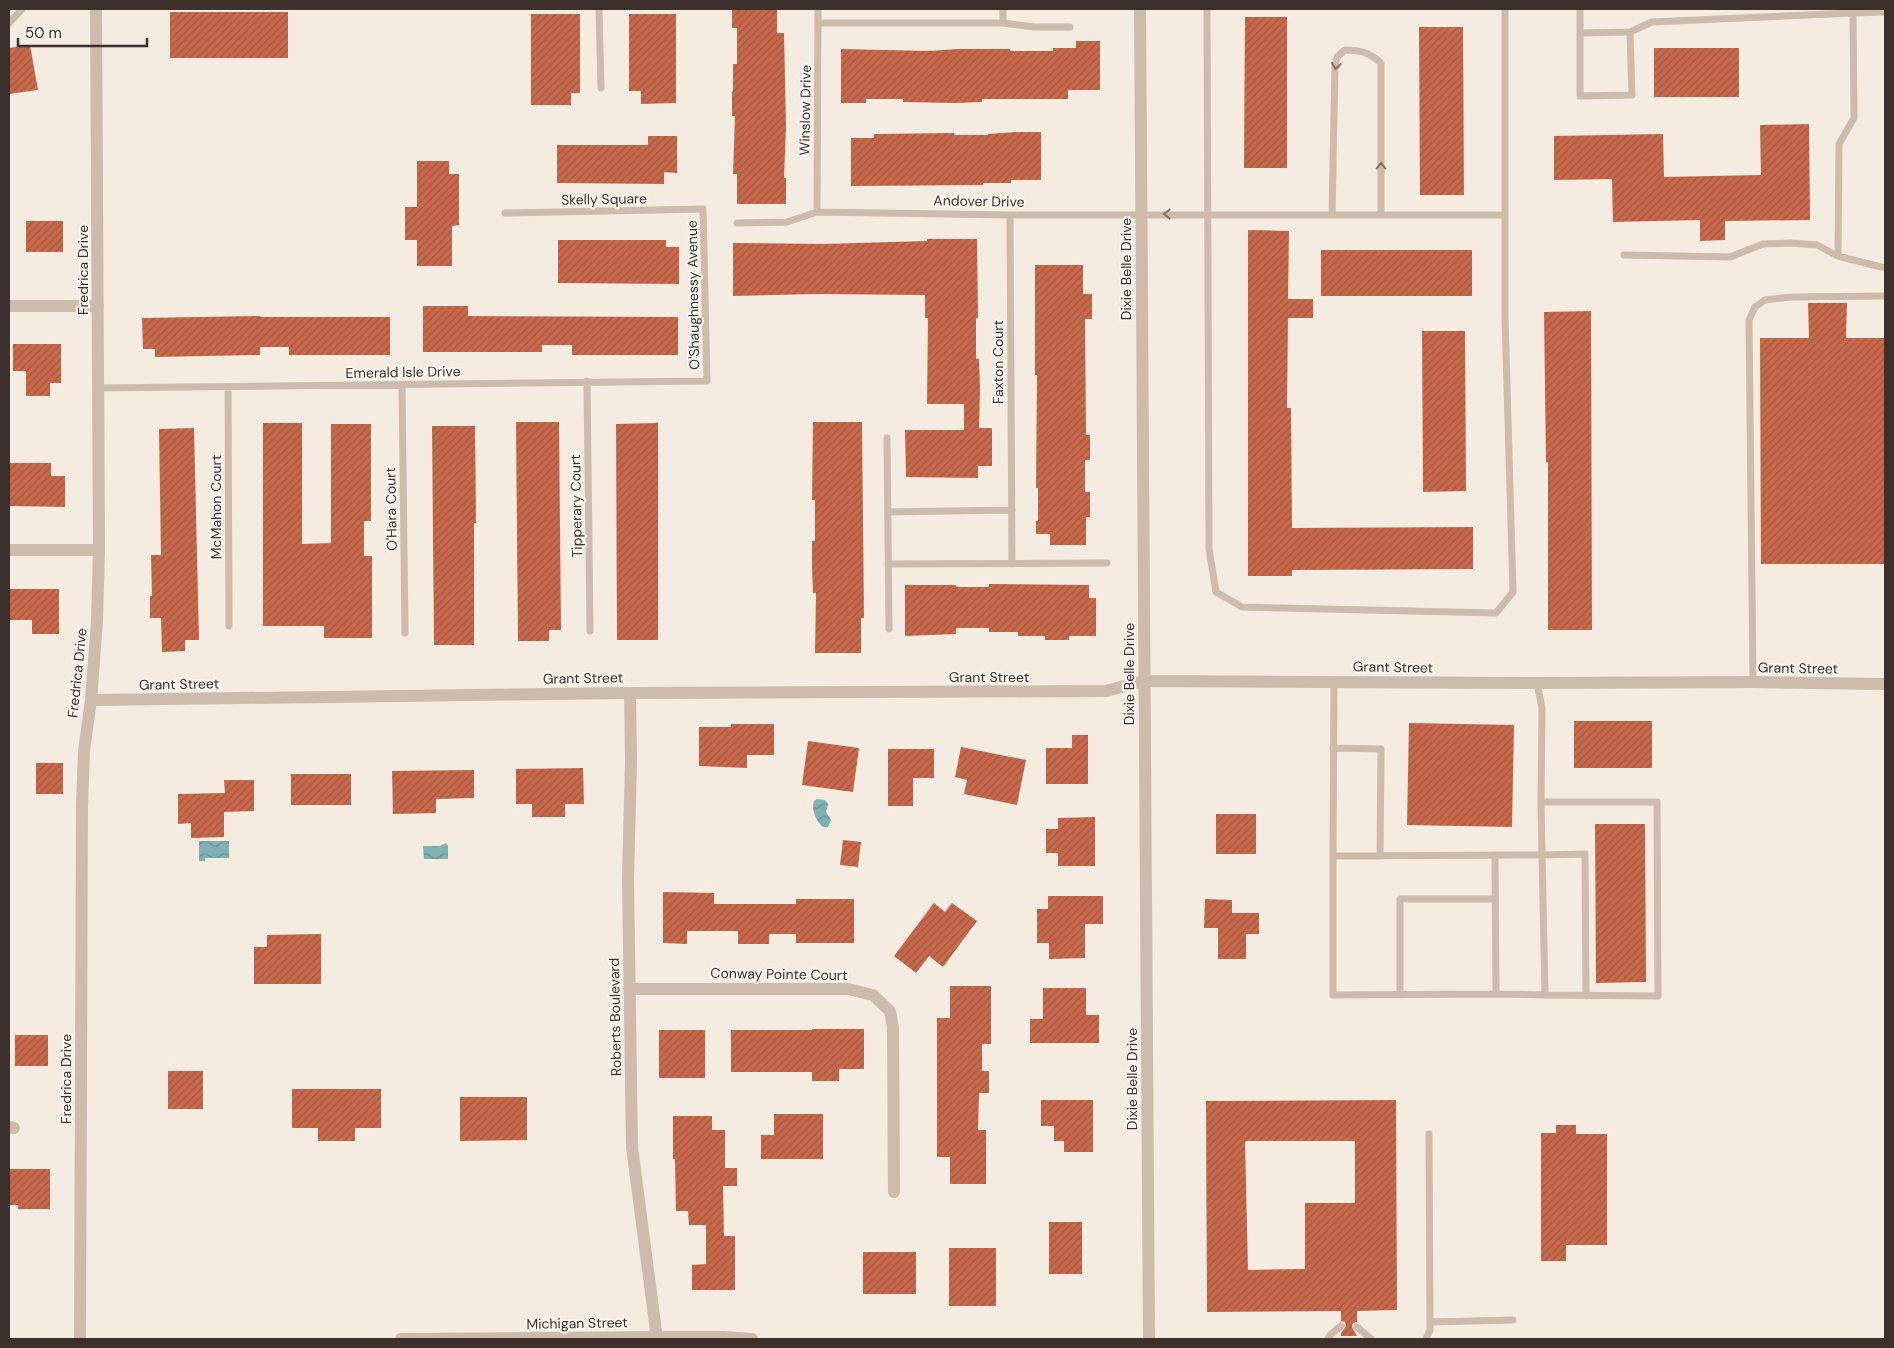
<svg xmlns="http://www.w3.org/2000/svg" width="1894" height="1348" font-family="'DM Sans',sans-serif">
<style>
.water{fill:url(#water-waves)}
.building{fill:url(#building-hatch);fill-rule:evenodd}
.lines{fill:none;stroke-linecap:round;stroke-linejoin:round}
.service{stroke:#cdbbac;stroke-width:7}
.minor{stroke:#cdbbac;stroke-width:12}
.tertiary{stroke:#cdbbac;stroke-width:12}
.oneway{stroke:#7d6f65}
.labels{text-anchor:middle;dominant-baseline:central;stroke-width:4.5;stroke-linejoin:round;paint-order:stroke}
.street-label{font-size:14px;fill:#3b302b;stroke:#fbf5ee}
</style>
<defs>
<pattern id="water-waves" width="16" height="10" patternUnits="userSpaceOnUse" patternTransform="scale(1.25)"><rect width="16" height="10" fill="#7fb0b2"/><path d="M0 5q4-4 8 0t8 0" fill="none" stroke="#699091"/></pattern>
<pattern id="building-hatch" width="6" height="6" patternUnits="userSpaceOnUse" patternTransform="scale(1.25)"><rect width="6" height="6" fill="#c8694b"/><path d="M-1 1l2-2M0 6l6-6M5 7l2-2" fill="none" stroke="#a4573f"/></pattern>
</defs>
<rect width="100%" height="100%" fill="#f4ebe1"/>
<path class="water" d="M817,799L825,800L828,804L826,812L831,820L828,827H823C816,821 811,810 814,801Z
M199,841H229V858H205V861H199Z
M446,843L448,846V859H424L423,846H440Z"/>
<path class="building" d="M732,9H777V33H784L786,127L784,178H786V204H737V174H733L735,116H732V92H733V64H737V28H732Z
M170,12H288V58H170Z
M531,14H580V93H571V105H531Z
M629,14H676V103L641,104V91H629Z
M1245,17H1287V168H1244Z
M1419,27H1463L1464,195H1420Z
M1076,41H1100V90H1068V99H982V102L955,103L903,102V99H866V103H841V49L929,51L958,49H1010V51H1053V48H1076Z
M30,45L38,90L9,94V48Z
M1654,48H1739V97H1654Z
M1809,124L1810,220L1725,221V240L1700,241V220L1613,222L1612,179L1554,180V136L1663,134L1664,177L1761,175L1760,125Z
M1016,132H1041V180H1011V183H983V185L851,186V138H874V134L954,133V135H988V134Z
M648,136H677V173L664,172V184L557,183V145H648Z
M417,161H449V174H459V225L452,226V266H417V240H405V207H417Z
M26,221H63V252H26Z
M1248,230L1289,231L1288,299H1313V318H1288L1287,408H1291L1292,528L1473,527V569L1292,570V576H1248Z
M927,239H977L978,318H976V359H979L980,390L979,428H992V466H978V478L906,477L905,430H964V404H927L928,318H925V295L816,294L733,296V243L823,244L927,241Z
M558,240H666V247H679V284L558,283Z
M1321,250H1472V296H1321Z
M1035,265H1083V294H1092V319H1085L1086,435H1090V460H1085V492H1090V517H1086V545H1050V534H1036V521H1038V488H1036L1037,375H1035Z
M1808,303H1847L1846,338H1885V564H1761L1760,338H1809Z
M423,306H468V316L678,317V355H572V345H542V352H423Z
M1591,311L1592,630H1548V462H1546L1544,312Z
M260,316V317H390V355H289V347H260V355L155,357V349H143L142,318Z
M1422,331H1465L1466,491L1423,492Z
M13,344H61V383H50V396H26V371H13Z
M516,422H559L561,630H549V641H518Z
M813,422H862L864,618H861V653H815L816,593H813L812,566V541H815V500H812Z
M263,423H302V544L331,543V424H371V521H364V556H372V638H324V626H263Z
M658,423V640H617L616,424Z
M432,426H475L476,523H474V645H434Z
M194,428L199,640H185V651L162,652L161,618H150V596H152L151,555H161L159,429Z
M9,463H51V476H65V507L9,506Z
M989,584L1089,585V598H1096V636H1069V640H1045V636H1018V632H989V628H956V634L905,636V585H956V587H989Z
M9,589H59V634H32V620H9Z
M1574,721H1652V768H1574Z
M1409,723L1514,725L1512,827L1407,825Z
M731,724H774V755H747V768L699,766V727H731Z
M1072,735H1088V784H1046V748H1072Z
M808,741L859,748L853,792L802,785Z
M961,747L1026,760L1017,805L964,794L967,780L955,777Z
M888,749H934V778H913V806H888Z
M36,763H63V794H36Z
M583,768L584,804H565V817H532V804H516V769Z
M474,770V798L436,799V813L393,814L392,771Z
M291,774H351V805H291Z
M224,780H254V811L224,812V837L191,838V823L178,824V794L225,793Z
M1216,814H1256V854H1216Z
M1095,817V866H1058V853H1046V829H1058V818Z
M1595,824H1645L1646,982L1596,983Z
M843,840L861,842L858,867L840,865Z
M663,892L714,893V904H796V899H854V943H796V934H769V944H738V931H687V944L663,943Z
M1048,896H1103V924H1085V958L1049,959V943H1037V909H1048Z
M1205,899L1232,900V913H1259V934H1246V959H1218V928H1204Z
M934,903L945,912L952,903L977,921L943,967L929,956L916,973L894,956Z
M321,934V984H254V947H267V935Z
M950,986H991V1044H982V1071H989V1093H979L978,1130H986V1184H950V1157H937V1018H950Z
M1043,988H1086V1015H1099V1043H1030V1019H1043Z
M812,1029H864V1069H839V1081H812V1072H731V1030H812Z
M659,1030H705V1078H659Z
M15,1035H48V1066H15Z
M168,1071H203V1109H168Z
M292,1089H381V1128H355V1141H318V1128H292Z
M460,1097H527V1140L460,1141Z
M1041,1100H1093V1152H1064V1141H1054V1126H1041Z
M1396,1100L1397,1310L1357,1311V1322L1353,1323L1352,1327L1357,1336H1341V1333L1346,1326L1345,1322L1341,1321V1311L1207,1312L1206,1101ZM1245,1141H1355V1203H1305V1269L1248,1270Z
M774,1114H823V1159H761V1135H774Z
M673,1116H712V1130H725V1168H737V1186H723L724,1236H735V1290H692V1265L706,1264V1225H689L688,1211H676L675,1159H673Z
M1556,1125H1576V1134H1607V1245H1566V1261H1541V1133H1556Z
M9,1169H50V1209H18V1205H9Z
M1049,1222H1082V1274H1049Z
M949,1248H996V1306H949Z
M863,1252H916V1294H863Z"/>
<g class="lines">
<path class="service" d="M599,9L601,88
M1003,9V23
M1207,9L1209,549L1216,592L1242,607L1496,613L1513,592L1505,317V9
M1580,9V33L1630,32L1652,22L1853,13V9
M9,23L22,9
M818,23H1003L1034,27H1070
M1580,33V96L1632,95L1630,32
M817,212L818,9
M1332,214L1335,65L1337,57L1345,50C1361,50 1370,53 1381,63V214
M1010,215L1012,564
M737,223L787,222L817,212L1010,215H1505
M1624,255L1730,257L1763,244L1791,243L1817,245L1838,256L1885,268
M1838,256L1839,144L1854,118L1853,13L1885,12
M587,381L590,631
M402,385L405,633
M228,387L229,626
M99,388L707,381L703,209L505,213
M887,438L889,629
M888,512L1012,510
M888,564L1107,563
M1334,681L1333,856L1542,855L1545,995L1658,996L1657,802H1541L1542,708L1537,683
M1753,682L1749,320L1755,307L1765,300L1791,297L1885,296
M1333,748L1381,749L1380,856
M1541,802L1542,855L1585,854L1586,996
M1495,855L1496,994L1545,995
M1333,856V995L1496,994
M1400,995V899H1495
M1430,1322L1513,1320
M1357,1327L1371,1339
M1328,1339L1330,1335L1341,1326
M1426,1339L1430,1330L1429,1134"/>
<path class="minor" d="M9,306H98
M9,550H99
M630,693L631,761L628,879L632,1147L657,1339
M629,989H848L873,995L890,1011L893,1028L894,1192
M9,1127L14,1128"/>
<path class="tertiary" d="M1140,9L1149,1339
M91,700L630,693L1106,691L1144,681L1537,683L1753,682L1885,684
M80,1339L82,805L84,751L91,700L97,621L99,550L96,9
M401,1339L657,1337H723L752,1339"/>
</g>
<defs><path id="oneway-chevron" d="M-2-3.5L2.5 0L-2 3.5" fill="none" stroke-width="1.6" stroke-linecap="round" stroke-linejoin="round" transform="scale(1.25)"/></defs>
<g class="oneway">
<use href="#oneway-chevron" transform="translate(1336 66) rotate(98)"/>
<use href="#oneway-chevron" transform="translate(1381 166) rotate(-90)"/>
<use href="#oneway-chevron" transform="translate(1167 214) rotate(180)"/>
</g>
<g class="labels">
<g class="street-label">
<text transform="translate(805 110) rotate(-89)">Winslow Drive</text>
<text transform="translate(604 199) rotate(-1)">Skelly Square</text>
<text transform="translate(979 201) rotate(1)">Andover Drive</text>
<text transform="translate(1126 269) rotate(-90)">Dixie Belle Drive</text>
<text transform="translate(83 270) rotate(-90)">Fredrica Drive</text>
<text transform="translate(693 295) rotate(-91)">O'Shaughnessy Avenue</text>
<text transform="translate(998 362) rotate(-90)">Faxton Court</text>
<text transform="translate(403 372) rotate(-1)">Emerald Isle Drive</text>
<text transform="translate(576 506) rotate(-91)">Tipperary Court</text>
<text transform="translate(216 507) rotate(-90)">McMahon Court</text>
<text transform="translate(391 509) rotate(-91)">O'Hara Court</text>
<text transform="translate(1393 667) rotate(1)">Grant Street</text>
<text transform="translate(1798 668) rotate(1)">Grant Street</text>
<text transform="translate(77 673) rotate(-84)">Fredrica Drive</text>
<text transform="translate(1129 674) rotate(-90)">Dixie Belle Drive</text>
<text x="989" y="677">Grant Street</text>
<text transform="translate(583 678) rotate(-1)">Grant Street</text>
<text transform="translate(179 684) rotate(-1)">Grant Street</text>
<text transform="translate(779 974) rotate(1)">Conway Pointe Court</text>
<text transform="translate(615 1017) rotate(-91)">Roberts Boulevard</text>
<text transform="translate(66 1079) rotate(-90)">Fredrica Drive</text>
<text transform="translate(1132 1079) rotate(-90)">Dixie Belle Drive</text>
<text transform="translate(577 1323) rotate(-1)">Michigan Street</text>
</g>
</g>
<rect width="1894" height="1348" fill="none" stroke="#3b302b" stroke-width="20"/>
<path d="M18 38v8h129v-8" fill="none" stroke="#3b302b" stroke-width="2.5"/>
<text x="25" y="38" font-size="15" fill="#3b302b" stroke="#fbf5ee" stroke-width="4" paint-order="stroke">50 m</text>
</svg>
